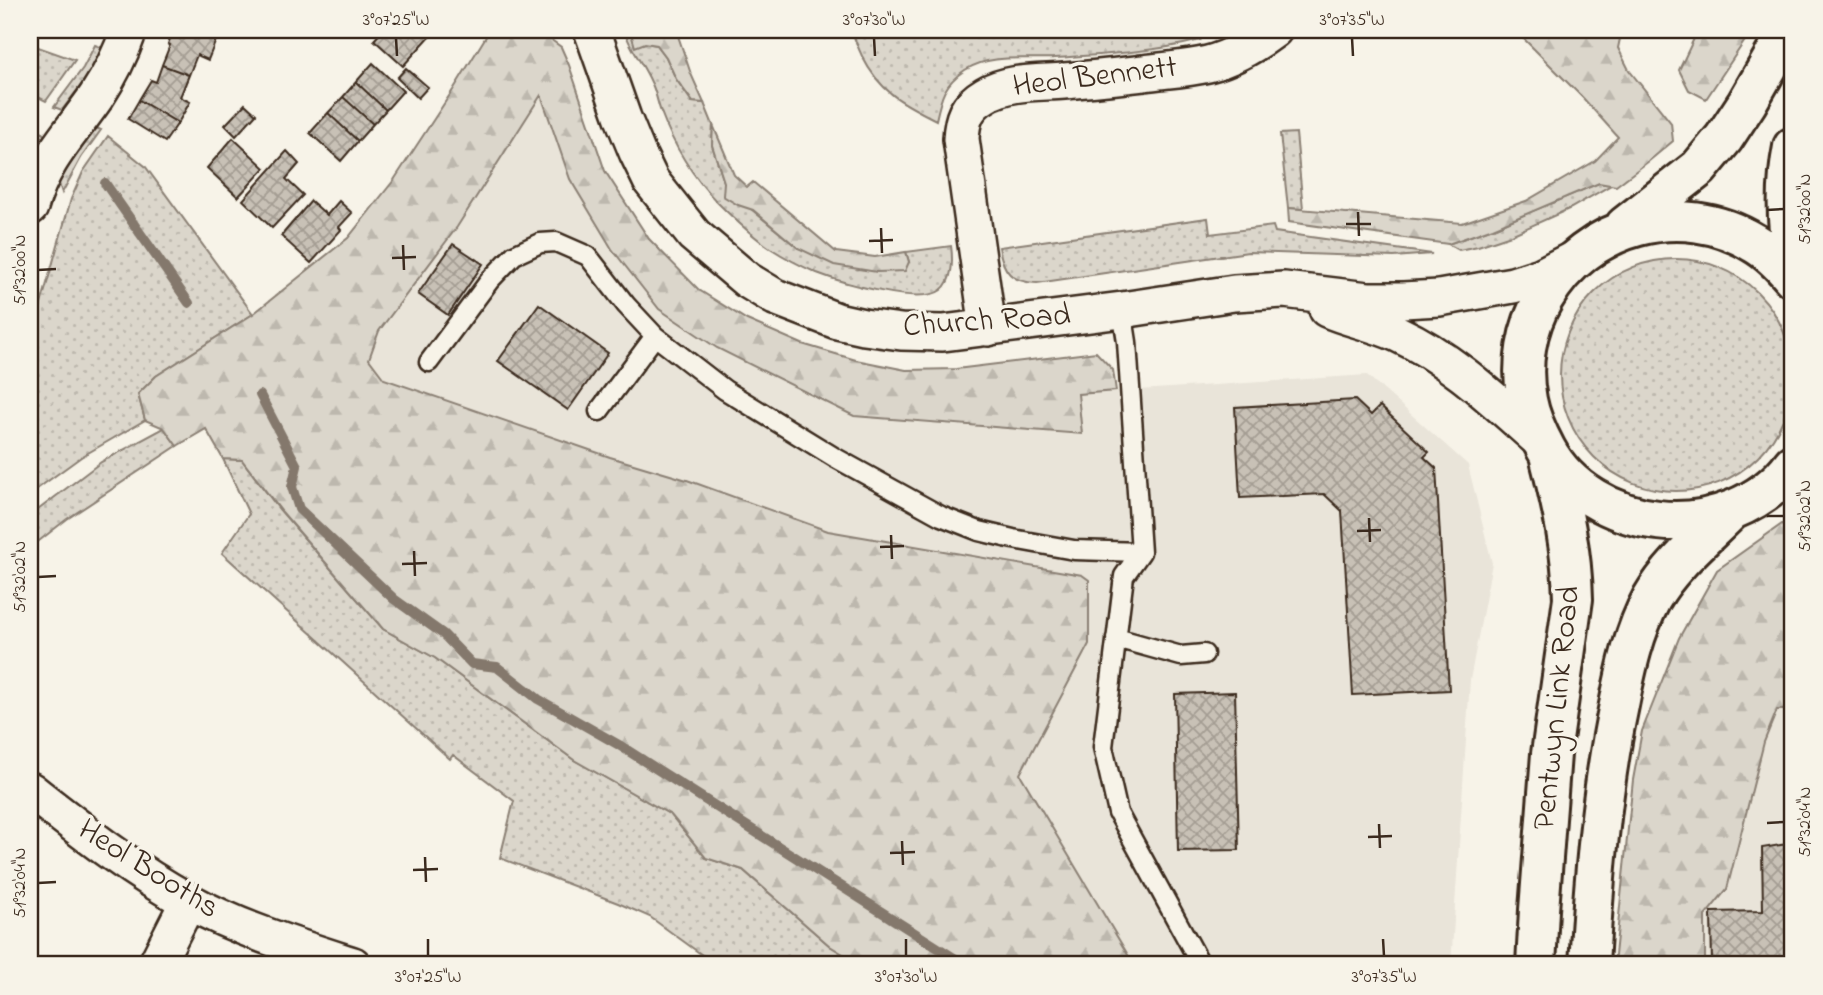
<svg xmlns="http://www.w3.org/2000/svg" width="1823" height="995" font-family="'Indie Flower',sans-serif">
<style>
.built{fill:#e9e4d9}
.grass{fill:url(#grass-dots);stroke:#8b8074;stroke-width:2}
.forest{fill:url(#forest-firs);stroke:#8b8074;stroke-width:2}
.lines{fill:none;stroke-linecap:round;stroke-linejoin:round}
.stream{stroke:#84786c;stroke-width:10}
.building{fill:url(#building-cross-hatch);stroke:#3b2a1e;stroke-width:2}
.lane-casing{stroke:#3b2a1e;stroke-width:23}
.street-casing{stroke:#3b2a1e;stroke-width:40}
.primary-casing{stroke:#3b2a1e;stroke-width:44}
.lane{stroke:#f7f3e8;stroke-width:18}
.street{stroke:#f7f3e8;stroke-width:35}
.primary{stroke:#f7f3e8;stroke-width:38}
.ticks{fill:none;stroke:#3b2a1e;stroke-width:2.5}
.labels{text-anchor:middle;dominant-baseline:central;stroke-width:7;stroke-linejoin:round;paint-order:stroke}
.street-label{font-size:32px;fill:#3b2a1e;stroke:#f7f3e8}
.neatline{fill:none;stroke:#3b2a1e;stroke-width:2.5}
.ticks-label{font-size:18px;text-anchor:middle;fill:#3b2a1e}
</style>
<defs>
<pattern id="grass-dots" width="8" height="8" patternUnits="userSpaceOnUse" patternTransform="scale(1.75)"><rect width="8" height="8" fill="#dbd6cb"/><path d="M2 2h.1M6 6h.1" fill="none" stroke="#bdb8ae" stroke-width="1.8" stroke-linecap="round"/></pattern>
<pattern id="forest-firs" width="22" height="20" patternUnits="userSpaceOnUse" patternTransform="scale(1.75)"><rect width="22" height="20" fill="#dbd6cb"/><path d="M5 1l3.5 6h-7zM16 11l3.5 6h-7z" fill="#bdb8ae"/></pattern>
<pattern id="building-cross-hatch" width="8" height="8" patternUnits="userSpaceOnUse" patternTransform="scale(1.75)"><rect width="8" height="8" fill="#c8c1b6"/><path d="M0 0l8 8M0 8l8-8" fill="none" stroke="#a49d93"/></pattern>
</defs>
<rect width="100%" height="100%" fill="#f7f3e8"/>
<filter id="ink" filterUnits="userSpaceOnUse"><feTurbulence type="fractalNoise" baseFrequency=".0143" numOctaves="2"/><feDisplacementMap in="SourceGraphic" scale="14" xChannelSelector="R" yChannelSelector="G"/><feConvolveMatrix kernelMatrix="1 2 1 2 8 2 1 2 1" color-interpolation-filters="sRGB"/></filter>
<g filter="url(#ink)">
<path class="built" d="M541,95L570,179L659,309L717,348L854,416L1081,434L1078,394L1367,375L1468,465L1492,563L1470,680L1451,965H1134L1020,774L1089,644L909,544L828,531L687,480L610,457L384,379L369,359L379,331L457,227Z
M1777,710H1793V965H1705V916L1727,889L1764,742Z"/>
<path class="grass" d="M624,30H630L635,46L645,43L657,45L666,57L676,79L692,102L704,103L713,125L712,145L724,182L751,209L798,248L909,262L906,252L951,246C953,260 953,281 941,290C920,306 840,282 817,273C801,266 784,257 770,248C751,235 733,218 717,202C693,177 673,144 661,112C657,102 656,91 651,82C643,64 630,48 624,30Z
M852,30H1188L1200,40C1156,52 1100,55 1055,58C1025,60 991,53 965,70C944,84 941,97 936,120C902,103 880,92 862,56C858,47 854,39 852,30Z
M30,39L38,47L75,60L46,101L30,93Z
M95,45L103,48L91,72L62,110L54,107L83,68Z
M91,126L101,130L81,158L62,193L57,178Z
M38,128L45,136L30,160V141Z
M1296,133L1303,209L1288,208L1280,134Z
M108,136L145,166L253,314L156,376L138,394L145,420L81,457L30,494V343L71,199L83,172Z
M1599,183L1611,185L1571,208L1511,235L1478,246L1459,250L1448,244L1493,228Z
M1208,218L1210,234L1273,226L1275,232L1432,254L1394,257L1248,252L1037,283C1011,282 1003,272 999,247Z
M1560 375a116 116 0 1 1 232 0a116 116 0 1 1-232 0Z
M164,428L177,446L67,519L30,548V516L101,462Z
M223,459L242,460L279,509L383,629L435,658L574,760L671,815L706,858L743,870L830,946L861,965H716L650,917L618,903L500,858L514,801L453,755L450,759L222,553L249,514Z"/>
<path class="forest" d="M490,30H547L550,39L561,47L569,65L605,171L649,239L699,290L747,320L802,344L856,360L906,370L956,369L1096,352L1113,370L1116,391L1078,394L1082,434L854,416L717,348L659,309L612,249L570,179L541,95L457,227L379,331L369,359L384,379L610,457L687,480L828,531L1082,575L1089,580V644L1020,774L1134,965H861L830,946L743,870L706,858L671,815L574,760L435,658L383,629L282,512L242,460L223,459L206,429L177,446L164,428L145,420L138,394L156,376L253,314L348,238L394,180L453,90Z
M630,30H676L691,74L704,103L693,102L676,79L666,57L657,45L645,43L635,47Z
M1515,30H1616L1621,34L1618,48L1629,70L1671,123L1673,141L1649,161L1616,186L1599,183L1493,228L1448,244L1289,222L1288,208L1462,223L1526,201L1595,161L1618,137L1583,98Z
M1698,30H1752L1706,99L1689,90L1679,70Z
M713,125L734,175L747,187L753,182L836,252L875,257L906,252L909,262L905,271L877,272L834,265L798,248L753,210L738,205L723,196L724,182L712,145Z
M1793,523V710H1777L1764,742L1727,889L1705,916V965H1614L1633,780L1642,731L1679,638L1717,570L1782,524Z"/>
<g class="lines">
<path class="stream" d="M105,183L189,303
M260,395L297,466L292,487L299,509L394,599L443,634L472,664L497,667L538,699L619,745L965,965"/>
</g>
<path class="building" d="M173,30H220L208,60L197,55L189,75L162,65L170,45L168,44Z
M383,30H428L432,34L403,66L374,40Z
M373,63L403,91L386,110L356,82Z
M162,65L189,75L180,97L190,102L178,123L139,100L151,80L156,82Z
M406,68L428,87L418,98L397,78Z
M356,82L386,110L373,124L343,97Z
M343,97L373,124L358,141L328,113Z
M139,100L178,123L165,142L128,119Z
M245,104L256,114L236,136L225,125Z
M328,113L358,141L341,161L310,133Z
M233,138L265,168L238,197L207,168Z
M287,151L299,164L286,179L303,195L272,228L243,200Z
M311,201L327,215L339,201L352,213L339,227L341,230L311,263L281,236Z
M453,244L483,264L448,315L418,294Z
M539,304L608,353L568,410L498,361Z
M1355,400L1371,415L1380,406L1429,452L1424,457L1436,468L1449,690L1353,695L1342,511L1324,494L1240,498L1235,407Z
M1235,692L1239,850L1178,851L1175,694Z
M1793,843V965H1712L1711,912L1763,911L1762,848Z"/>
<g class="lines">
<defs>
<path id="lane" d="M1122,310L1127,342L1141,552L1124,576L1103,747L1118,813L1201,965
M429,362L490,280L514,255L540,243L556,242L588,256L626,305L655,336L725,390L834,457L941,516L979,531L1013,539L1074,550L1141,552
M599,411L655,336
M1116,638L1181,656L1204,654"/>
<path id="street" d="M592,30L623,118L637,152L651,181L694,235L747,280L775,297L837,321L864,327L901,332L943,333L1122,310L1234,293L1284,290L1368,300H1403L1439,298L1513,285L1541,276L1572,260
M30,207C43,160 69,136 96,97C110,76 121,53 129,30
M1327,309C1349,319 1375,323 1398,334C1454,360 1498,404 1544,444
M988,328L961,139C962,119 966,106 985,95C1008,81 1038,83 1064,81C1091,79 1117,76 1144,73C1165,70 1187,69 1208,64C1232,58 1254,45 1274,30
M30,790C81,830 131,870 188,901C239,929 297,947 353,965
M156,965L188,902"/>
<path id="primary" d="M1793,147C1786,183 1786,222 1793,258
M1625,226L1699,168L1724,138L1747,103L1789,30
M1793,278C1782,265 1770,252 1754,243C1681,198 1586,225 1544,298C1526,328 1520,366 1527,400C1530,417 1538,434 1546,449C1568,490 1613,515 1658,520C1708,526 1763,505 1793,464
M1536,965L1539,910L1551,754L1573,599C1572,550 1562,506 1550,459
M1589,965C1594,878 1601,790 1619,705C1626,669 1634,631 1652,598C1671,565 1704,538 1731,511"/>
</defs>
<use href="#lane" class="lane-casing"/>
<use href="#street" class="street-casing"/>
<use href="#primary" class="primary-casing"/>
<use href="#lane" class="lane"/>
<use href="#street" class="street"/>
<use href="#primary" class="primary"/>
</g>
</g>
<path class="ticks" d="M396,38L397,56M874,38L875,56M1352,38L1353,56M1767,210L1784,209M1358,212L1359,236M1346,224H1371M881,228L882,253M869,241L893,240M403,245L404,270M392,258L416,257M38,270L56,269M1767,516H1784M1369,518L1370,542M1357,531L1381,530M891,535L892,559M880,547L904,546M414,551L415,576M402,564L427,563M38,577L56,576M1767,823L1784,822M1379,824L1380,848M1368,837L1392,836M902,841L903,865M890,853L915,852M425,857L426,882M413,870L438,869M38,883L56,882M428,939V956M906,939V956M1383,939L1384,956"/>
<g class="labels">
<g class="street-label">
<text transform="translate(1095 78) rotate(-7)">Heol Bennett</text>
<text transform="translate(987 322) rotate(-4)">Church Road</text>
<text transform="translate(1558 708) rotate(-84)">Pentwyn Link Road</text>
<text transform="translate(148 870) rotate(32)">Heol Booths</text>
</g>
</g>
<rect width="1823" height="995" fill="none" stroke="#f7f3e8" stroke-width="77"/>
<rect x="38" y="38" width="1746" height="918" class="neatline"/>
<g class="ticks-label">
<text x="396" y="25">3°07'25"W</text>
<text x="874" y="25">3°07'30"W</text>
<text x="1352" y="25">3°07'35"W</text>
<text transform="translate(1804 209) rotate(-90)" y="6">51°32'00"N</text>
<text transform="translate(19 270) rotate(-90)" y="6">51°32'00"N</text>
<text transform="translate(1804 516) rotate(-90)" y="6">51°32'02"N</text>
<text transform="translate(19 577) rotate(-90)" y="6">51°32'02"N</text>
<text transform="translate(1804 822) rotate(-90)" y="6">51°32'04"N</text>
<text transform="translate(19 883) rotate(-90)" y="6">51°32'04"N</text>
<text x="428" y="982">3°07'25"W</text>
<text x="906" y="982">3°07'30"W</text>
<text x="1384" y="982">3°07'35"W</text>
</g>
</svg>
